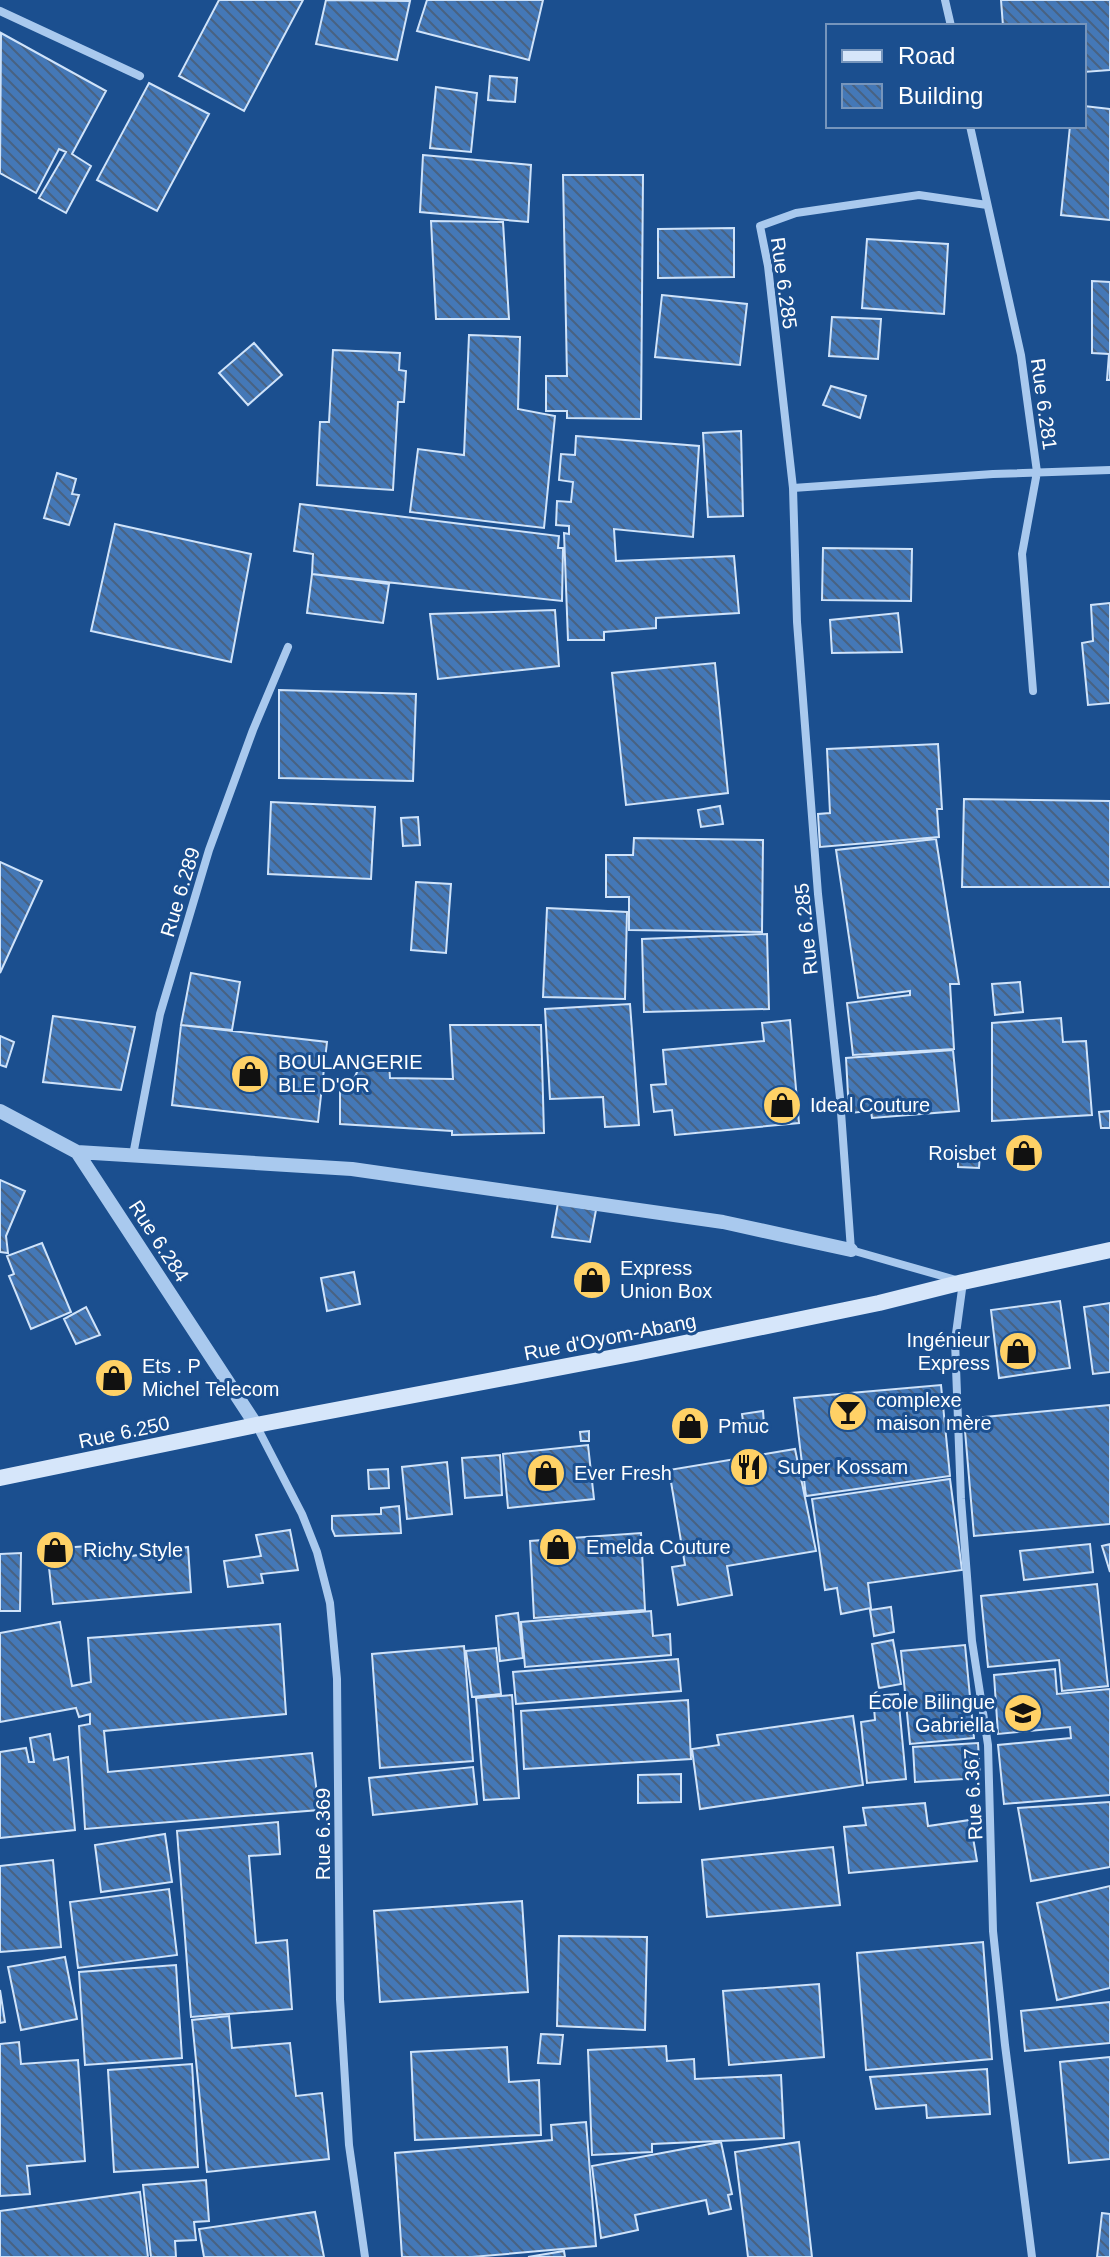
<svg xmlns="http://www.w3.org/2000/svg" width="1110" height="2257" font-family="Arial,sans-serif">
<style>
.building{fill:url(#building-back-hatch);stroke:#cfe3fa;stroke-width:2}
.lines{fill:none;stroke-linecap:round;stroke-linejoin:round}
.minor{stroke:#a9c9ee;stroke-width:8}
.tertiary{stroke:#a9c9ee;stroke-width:14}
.secondary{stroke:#d6e6fa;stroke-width:16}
.labels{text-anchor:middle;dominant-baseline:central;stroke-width:6;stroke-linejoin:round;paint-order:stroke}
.street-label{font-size:20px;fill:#fff;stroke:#1b4f8f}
.poi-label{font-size:20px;fill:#fff;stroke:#1b4f8f;text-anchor:start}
</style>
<defs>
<pattern id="building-back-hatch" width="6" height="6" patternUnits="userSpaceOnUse" patternTransform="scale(2)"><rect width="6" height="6" fill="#4478b7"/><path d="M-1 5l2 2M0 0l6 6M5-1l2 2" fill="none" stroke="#486282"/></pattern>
</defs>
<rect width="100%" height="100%" fill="#1b4f8f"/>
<path class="building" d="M219,0H303L244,111L179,76Z
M326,0L410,1L397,60L316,44Z
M427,0H543L529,60L417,31Z
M1001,0H1110V70L1084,72V26H1003Z
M1,33L106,91L72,154L91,166L66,213L39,198L66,152L59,149L36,193L0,173Z
M490,76L517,78L515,102L488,100Z
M149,83L209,114L157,211L97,180Z
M436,87L477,93L471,152L430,148Z
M1084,106L1110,109V220L1061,215L1070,126H1084Z
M423,155L531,165L528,222L420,212Z
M563,175H643L641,419L567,418V411H546V376H567Z
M431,221L503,222L509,319H436Z
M734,228V277L658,278V229Z
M867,239L948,244L944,314L862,308Z
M1092,281L1110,282V380H1107L1109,354L1092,353Z
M662,295L747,304L740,365L655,357Z
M832,317L881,319L878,359L829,356Z
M469,335L520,337L518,409L555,416L544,528L410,512L418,449L464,455Z
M254,343L282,375L248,405L219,373Z
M333,350L400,353L399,370L406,371L404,402H398L393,490L317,485L320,422H329Z
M831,386L866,396L860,418L823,405Z
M741,431L743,516L708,517L703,433Z
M576,436L699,446L693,537L614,529L616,561L734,556L739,613L656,618V628L604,632V640H568L564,533L569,534V526L556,525L557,501L571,502L573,482L559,480L561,454L575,455Z
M57,473L76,479L72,494L79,495L69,525L44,518Z
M300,504L559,536L558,548H563L562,601L312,574L313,554L294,551Z
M115,524L251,554L231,662L91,631Z
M823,548L912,549L911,601L822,600Z
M312,574L389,584L383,623L307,613Z
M1110,603V703L1088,705L1082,643L1093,641L1091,605Z
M555,610L559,666L438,679L430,614Z
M898,613L902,652L832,653L830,620Z
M715,663L728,793L626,805L612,673Z
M279,690L416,694L413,781L279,778Z
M938,744L942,809H937L939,837L820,847L818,814L830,813L827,749Z
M964,799L1110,801V887H962Z
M271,802L375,807L371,879L268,874Z
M720,806L723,824L701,827L698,810Z
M418,817L420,845L403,846L401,818Z
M634,838L763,840L762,932L629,930V897H606V855H633Z
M936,839L959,984H950L954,1049L853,1055L847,1003L910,995V991L858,998L836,850Z
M0,862L42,881L0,973Z
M416,882L451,884L446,953L411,950Z
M547,908L627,912L625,999L543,997Z
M767,934L769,1009L644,1012L642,939Z
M191,973L240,982L232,1030L181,1025Z
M1020,982L1023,1012L995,1015L992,984Z
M630,1004L639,1125L605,1127L603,1097L550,1099L545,1009Z
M53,1016L135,1027L121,1090L43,1082Z
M1061,1018L1063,1042L1086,1041L1092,1115L992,1121V1023Z
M790,1020L799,1123L675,1135L672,1110L654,1112L651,1085L666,1084L663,1050L764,1041L762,1023Z
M181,1025L327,1042L318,1122L172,1105Z
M450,1025H541L544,1133L452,1135V1131L340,1124V1085H351L359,1068L389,1064L390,1078L453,1079Z
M0,1036L14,1042L6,1067L0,1065Z
M953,1050L959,1111L872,1118L871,1111L849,1113L846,1058Z
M1110,1111V1128H1101L1099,1112Z
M958,1153L980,1154L979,1168L958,1167Z
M0,1180L25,1191L6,1236L8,1253L0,1252Z
M558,1203L596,1210L590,1242L552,1237Z
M42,1243L71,1312L31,1329L9,1276L14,1274L7,1256Z
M354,1272L360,1304L327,1311L321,1278Z
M1060,1301L1070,1368L999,1378L991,1310Z
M1110,1303V1372L1093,1374L1084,1307Z
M86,1307L100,1335L76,1344L64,1319Z
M941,1385L950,1476L806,1496L794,1398Z
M1110,1405V1524L974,1536L964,1419Z
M763,1411L764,1425L744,1428L742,1414Z
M589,1431V1441H581L580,1432Z
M588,1445L594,1499L508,1508L503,1454Z
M795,1449L816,1551L727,1566L732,1595L678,1605L672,1567L685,1565L669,1470Z
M500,1455L502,1495L465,1498L462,1458Z
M447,1462L452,1514L407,1519L402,1467Z
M388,1469L389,1488L369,1489L368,1470Z
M950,1479L962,1570L868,1583L871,1608L841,1614L837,1588L825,1590L812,1499Z
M399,1506L401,1533L335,1536L332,1529V1516L381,1514V1508Z
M290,1530L298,1570L261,1574L263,1583L228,1587L224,1561L261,1556L256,1535Z
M641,1533L645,1610L534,1618L530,1541Z
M117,1544L119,1558L188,1547L191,1592L53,1604L47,1549Z
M1090,1544L1093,1572L1024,1580L1020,1551Z
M1110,1544V1572L1102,1546Z
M21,1553L20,1611H0V1554Z
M1097,1584L1108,1686L1062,1691L1059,1660L988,1667L981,1596Z
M891,1607L894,1632L874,1636L870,1610Z
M651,1611L653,1636L670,1634L671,1655L525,1667L521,1622Z
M518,1613L523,1658L500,1661L496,1616Z
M60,1622L72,1686L91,1682L88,1638L280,1624L286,1714L104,1731L108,1772L312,1753L319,1810L85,1829L79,1726L90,1724V1714L79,1717L76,1708L0,1722V1633Z
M893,1640L901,1684L879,1688L872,1644Z
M965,1645L974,1738L910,1744L901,1651Z
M464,1646L473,1761L380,1768L372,1654Z
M496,1648L501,1694L472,1697L466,1651Z
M678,1659L681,1691L516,1704L513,1672Z
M1055,1669L1057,1694L1110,1689V1795L1004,1804L998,1745L1071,1738L1070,1727L998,1734L994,1675Z
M898,1694L906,1779L867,1783L861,1722L875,1720L873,1696Z
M512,1695L519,1798L484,1800L476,1698Z
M688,1700L691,1759L524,1769L521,1711Z
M853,1716L863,1785L700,1809L692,1749L719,1745L717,1735Z
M50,1734L54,1760L68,1757L75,1830L0,1838V1752L26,1748L29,1762H34L30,1738Z
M978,1743L980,1778L915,1782L913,1747Z
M473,1767L477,1804L373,1815L369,1778Z
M681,1774V1802L638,1803V1775Z
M1110,1802V1867L1031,1881L1018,1808Z
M925,1803L928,1826L970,1820L977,1861L849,1873L844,1827L866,1825L863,1808Z
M278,1822L280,1854L249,1856L256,1943L287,1940L292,2009L191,2017L177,1831Z
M165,1834L172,1882L101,1892L95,1845Z
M833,1847L840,1905L707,1917L702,1860Z
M53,1860L61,1947L0,1952V1866Z
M1110,1886V1988L1057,2000L1037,1903Z
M169,1889L177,1955L78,1968L70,1902Z
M522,1901L528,1992L380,2002L374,1911Z
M559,1936L647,1937L645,2030L557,2026Z
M983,1942L992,2059L866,2070L857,1953Z
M65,1957L77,2019L21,2030L8,1967Z
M176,1965L182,2058L85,2065L79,1972Z
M819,1984L824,2057L729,2065L723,1991Z
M0,1990L5,2022L0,2023Z
M1110,2002V2043L1025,2051L1021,2011Z
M229,2016L232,2048L290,2043L296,2096L322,2093L329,2159L207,2172L192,2020Z
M541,2034L563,2035L560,2064L538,2063Z
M19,2042L21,2064L78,2060L85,2161L27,2166L30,2194L0,2196V2044Z
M666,2046L667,2061L694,2059L695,2079L781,2075L784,2138L652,2144V2152L592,2155L588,2050Z
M507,2047L509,2082L539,2080L541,2135L415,2140L411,2052Z
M1110,2057V2159L1069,2163L1060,2062Z
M192,2064L198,2167L114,2172L108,2070Z
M987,2069L990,2114L927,2118L926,2105L876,2109L870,2077Z
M586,2122L596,2246L472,2257H402L395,2153L552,2140L551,2125Z
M721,2142L732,2194L728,2195L731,2209L709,2214L706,2200L635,2215L638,2230L601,2238L592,2166Z
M799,2142L812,2257H748L735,2152Z
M206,2180L209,2221L194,2222L196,2240L175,2241L176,2257H151L143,2185Z
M140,2192L148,2257H0V2211Z
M315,2212L324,2257H204L199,2229Z
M1102,2213L1110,2214V2257H1097Z
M564,2251L565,2257H528Z"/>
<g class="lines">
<path class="minor" d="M945,0L951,26
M0,11L140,76
M970,126L1021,355L1037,472L1022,554L1033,691
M793,488L768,266L760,226L796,213L919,195L987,205
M133,1155L160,1014L209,850L253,730L288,647
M256,1425L302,1514L317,1552L330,1603L337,1679L340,1999L349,2145L365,2257
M1032,2257L1005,2045L993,1931L988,1745L972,1641L961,1499L955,1341L963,1282L851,1250L840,1098L818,894L797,622L793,488L993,474L1110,470"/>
<path class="tertiary" d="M0,1111L77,1152L256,1425
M77,1152L352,1169L723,1222L851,1250"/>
<path class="secondary" d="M0,1478L256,1425L636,1353L879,1303L963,1282L1110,1250"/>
</g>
<defs>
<symbol id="shop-disc" viewBox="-11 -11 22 22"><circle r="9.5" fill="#ffd166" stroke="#1b4f8f"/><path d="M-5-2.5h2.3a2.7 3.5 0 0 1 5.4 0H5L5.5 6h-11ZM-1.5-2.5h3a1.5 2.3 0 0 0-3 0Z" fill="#111"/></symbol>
<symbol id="bar-disc" viewBox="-11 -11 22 22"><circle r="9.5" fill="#ffd166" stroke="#1b4f8f"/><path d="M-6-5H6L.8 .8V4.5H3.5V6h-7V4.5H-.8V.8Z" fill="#111"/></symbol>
<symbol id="restaurant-disc" viewBox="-11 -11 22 22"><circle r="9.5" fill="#ffd166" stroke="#1b4f8f"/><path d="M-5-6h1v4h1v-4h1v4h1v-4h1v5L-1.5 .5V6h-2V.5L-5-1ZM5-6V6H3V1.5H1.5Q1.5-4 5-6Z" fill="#111"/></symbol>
<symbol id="school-disc" viewBox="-11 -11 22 22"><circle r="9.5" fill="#ffd166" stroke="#1b4f8f"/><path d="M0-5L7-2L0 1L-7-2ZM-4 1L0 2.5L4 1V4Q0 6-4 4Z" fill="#111"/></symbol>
</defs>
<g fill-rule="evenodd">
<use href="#shop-disc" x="228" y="1052" width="44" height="44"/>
<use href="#shop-disc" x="760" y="1083" width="44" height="44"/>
<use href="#shop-disc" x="1002" y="1131" width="44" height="44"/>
<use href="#shop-disc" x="570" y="1258" width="44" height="44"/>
<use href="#shop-disc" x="996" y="1329" width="44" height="44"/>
<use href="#shop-disc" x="92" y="1356" width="44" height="44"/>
<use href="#bar-disc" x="826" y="1390" width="44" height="44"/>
<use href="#shop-disc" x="668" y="1404" width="44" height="44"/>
<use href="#restaurant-disc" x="727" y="1445" width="44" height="44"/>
<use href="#shop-disc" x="524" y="1451" width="44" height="44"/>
<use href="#shop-disc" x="536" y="1525" width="44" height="44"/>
<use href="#shop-disc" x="33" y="1528" width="44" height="44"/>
<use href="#school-disc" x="1001" y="1691" width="44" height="44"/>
</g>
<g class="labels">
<g class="street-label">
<text transform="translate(784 283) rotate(82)">Rue 6.285</text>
<text transform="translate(1044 404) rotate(82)">Rue 6.281</text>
<text transform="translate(180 892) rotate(-73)">Rue 6.289</text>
<text transform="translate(806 929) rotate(-96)">Rue 6.285</text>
<text transform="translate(159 1241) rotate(57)">Rue 6.284</text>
<text transform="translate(610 1337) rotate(-11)">Rue d'Oyom-Abang</text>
<text transform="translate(124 1432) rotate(-12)">Rue 6.250</text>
<text transform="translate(973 1794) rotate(-93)">Rue 6.367</text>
<text transform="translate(323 1834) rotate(-90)">Rue 6.369</text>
</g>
<g class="poi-label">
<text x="278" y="1062">BOULANGERIE<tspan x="278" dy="23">BLE D'OR</tspan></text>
<text x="810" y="1105">Ideal Couture</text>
<text x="996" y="1153" text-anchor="end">Roisbet</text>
<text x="620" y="1268">Express<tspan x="620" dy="23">Union Box</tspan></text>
<text x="990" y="1340" text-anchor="end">Ingénieur<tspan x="990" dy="23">Express</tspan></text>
<text x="142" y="1366">Ets . P<tspan x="142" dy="23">Michel Telecom</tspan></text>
<text x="876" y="1400">complexe<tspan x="876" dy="23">maison mère</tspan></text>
<text x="718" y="1426">Pmuc</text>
<text x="777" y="1467">Super Kossam</text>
<text x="574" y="1473">Ever Fresh</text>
<text x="586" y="1547">Emelda Couture</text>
<text x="83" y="1550">Richy Style</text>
<text x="995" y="1702" text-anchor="end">École Bilingue<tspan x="995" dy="23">Gabriella</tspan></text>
</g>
</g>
<rect x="826" y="24" width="260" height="104" fill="#1b4f8f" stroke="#7695bc" stroke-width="2"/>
<rect x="842" y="50" width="40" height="12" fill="#d6e6fa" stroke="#7695bc" stroke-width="2"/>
<text x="898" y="64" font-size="24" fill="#ffffff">Road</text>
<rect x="842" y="84" width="40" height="24" fill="url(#building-back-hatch)" stroke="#7695bc" stroke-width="2"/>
<text x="898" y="104" font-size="24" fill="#ffffff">Building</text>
</svg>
